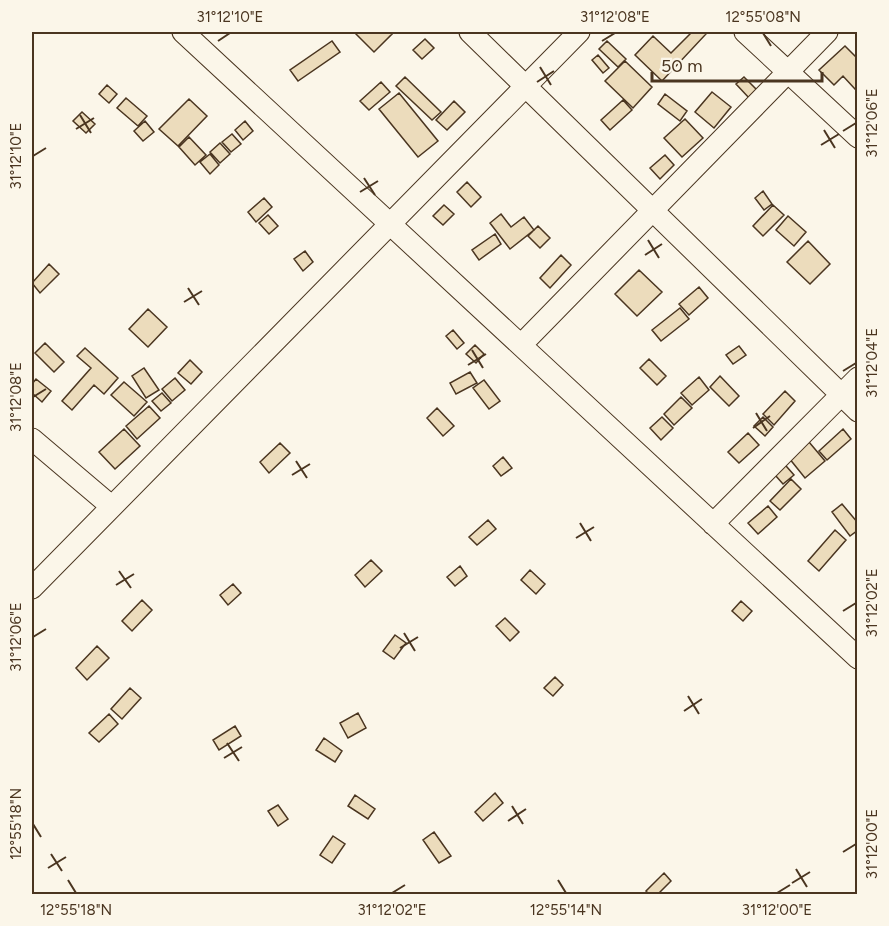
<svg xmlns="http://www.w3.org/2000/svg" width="889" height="926" font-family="Figtree,sans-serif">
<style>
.building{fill:#ecdcbc;stroke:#4a3520;stroke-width:1.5}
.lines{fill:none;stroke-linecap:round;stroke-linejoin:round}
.street-casing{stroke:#4a3520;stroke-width:23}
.street{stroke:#fbf6e9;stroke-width:21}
.ticks{fill:none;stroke:#4a3520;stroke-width:2}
.neatline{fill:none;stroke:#4a3520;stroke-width:2}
.ticks-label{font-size:15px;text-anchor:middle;fill:#4a3520}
</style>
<rect width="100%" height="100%" fill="#fbf6e9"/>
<path class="building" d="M354,32H389L392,34L374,52Z
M692,32H703L706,34L662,81L635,55L653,36L671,53Z
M425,39L434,48L422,59L413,50Z
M332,41L340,52L298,81L290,70Z
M607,41L626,59L618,67L599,49Z
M845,46L858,59V87L855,89L843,76L834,85L819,70Z
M598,55L609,68L603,73L592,60Z
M625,61L652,87L633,108L605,81Z
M405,77L441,112L432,120L396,86Z
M744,77L758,91L750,99L736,84Z
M381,82L390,92L369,110L360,101Z
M107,85L117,94L109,103L99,94Z
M712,92L731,107L714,128L695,112Z
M399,93L438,141L418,157L379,109Z
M665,94L687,111L680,121L658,104Z
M126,98L147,116L138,126L117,108Z
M189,99L207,116L178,146L159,129Z
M623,100L632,110L610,130L601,120Z
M454,101L465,112L447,130L436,120Z
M82,112L95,124L86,133L73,121Z
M685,119L703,138L682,157L664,138Z
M145,121L154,132L143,141L134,131Z
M245,121L253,131L243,140L235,130Z
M232,134L241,144L231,152L222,142Z
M189,137L206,155L195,165L179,147Z
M220,143L230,154L220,163L210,152Z
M210,154L219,165L210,174L200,162Z
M665,155L674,165L660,179L650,168Z
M467,182L481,197L471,207L457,192Z
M763,191L772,204L764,210L755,198Z
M264,198L272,207L256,222L248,212Z
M444,205L454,214L443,225L433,216Z
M773,205L784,215L763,236L753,226Z
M501,214L511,227L524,217L534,230L510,249L490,223Z
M268,215L278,226L269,234L259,223Z
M788,216L806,232L794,246L776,230Z
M538,226L550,238L540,248L528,236Z
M495,234L501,244L479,260L472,250Z
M808,241L830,264L810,284L787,262Z
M305,251L313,262L303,271L294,259Z
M561,255L571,265L550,288L540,278Z
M49,264L59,274L40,293L32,283Z
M639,270L662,292L637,316L615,294Z
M699,287L708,298L689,315L679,304Z
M680,308L689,319L661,341L652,330Z
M148,309L167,327L148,347L129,329Z
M453,330L464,343L457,349L446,336Z
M45,343L64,362L54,372L35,353Z
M475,345L484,354L476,363L466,354Z
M739,346L746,355L733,364L726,355Z
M85,348L118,378L104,394L94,385L72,410L62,401L91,368L77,356Z
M649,359L666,376L657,385L640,368Z
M190,360L202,372L191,384L178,373Z
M144,368L159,390L146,398L132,376Z
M470,372L477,383L456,394L450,383Z
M720,376L739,396L729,406L710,387Z
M699,377L709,390L692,405L681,393Z
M175,378L185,390L172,401L162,389Z
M36,379L51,391L42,402L32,393V384Z
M484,380L500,401L489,409L473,388Z
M124,382L147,402L134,416L111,395Z
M785,391L795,401L774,425L763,414Z
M162,393L171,403L161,411L152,401Z
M681,397L692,408L674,425L664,414Z
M149,406L160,418L137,439L126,426Z
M437,408L454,426L443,436L427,418Z
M662,417L673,428L661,440L650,428Z
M763,417L773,427L765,436L754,426Z
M124,429L140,446L115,469L99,452Z
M843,429L851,439L827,460L819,451Z
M748,433L759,445L739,463L728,452Z
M809,442L825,461L805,478L789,458Z
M280,443L290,453L269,473L260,462Z
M503,457L512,468L501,476L493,466Z
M779,458L794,475L783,484L768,467Z
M791,479L801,489L780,510L770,501Z
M842,504L858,523V530L850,536L832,512Z
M768,506L777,517L758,534L748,523Z
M488,520L496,529L477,545L469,537Z
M835,530L846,540L819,571L808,561Z
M371,560L382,571L365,587L355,575Z
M460,566L467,576L455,586L447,577Z
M530,570L545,584L536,594L521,580Z
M233,584L241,593L228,605L220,595Z
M142,600L152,610L132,631L122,621Z
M741,601L752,611L743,621L732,611Z
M505,618L519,632L510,641L496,626Z
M395,635L406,643L394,659L383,651Z
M97,646L109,658L87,680L76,668Z
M555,677L563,685L553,696L544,688Z
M130,688L141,698L122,719L111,709Z
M358,713L366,728L348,738L340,723Z
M109,714L118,724L99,742L89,733Z
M235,726L241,736L219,750L213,740Z
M324,738L342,751L335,762L316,750Z
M495,793L503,803L483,821L475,812Z
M355,795L375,809L368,819L348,806Z
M278,805L288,819L278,826L268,811Z
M434,832L451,856L439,863L423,840Z
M333,836L345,844L332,863L320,855Z
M664,873L671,881L658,894H649L646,891Z"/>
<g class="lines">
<defs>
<path id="street" d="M183,32L858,658
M470,32L858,411
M745,32L858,137
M521,345L827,32
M32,439L111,506
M713,524L858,378
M32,588L579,32"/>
</defs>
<use href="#street" class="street-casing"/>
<use href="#street" class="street"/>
</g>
<path class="ticks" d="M763,33L771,46M218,41L230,33M602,41L615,33M540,67L551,85M537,82L554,71M80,115L91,133M76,129L94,118M824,130L835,148M843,131L856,123M821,145L839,134M33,156L46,148M364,178L375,195M360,192L378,181M648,240L659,258M645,255L662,244M188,288L199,305M184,302L202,291M472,350L483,368M468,365L486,354M843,371L856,363M33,397L46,389M756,413L767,431M753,428L770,416M296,461L307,478M292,475L310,464M580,523L591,541M576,538L594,527M119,571L131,588M116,585L134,574M843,611L856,603M404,633L415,651M33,637L46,629M400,648L418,637M688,696L699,714M684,711L702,699M227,743L239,761M224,758L242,747M512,806L523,824M508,821L526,809M33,824L41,837M843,852L856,844M51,854L62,871M48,868L66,857M796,869L807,887M68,880L76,893M558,880L566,893M792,883L810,872M392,893L405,885M777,893L790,885"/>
<rect width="889" height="926" fill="none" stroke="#fbf6e9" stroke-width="66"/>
<path d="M652 72v9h170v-9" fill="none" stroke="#4a3520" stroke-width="3"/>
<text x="661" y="72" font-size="18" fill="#4a3520" stroke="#fbf6e9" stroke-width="4.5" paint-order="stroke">50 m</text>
<rect x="33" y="33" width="823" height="860" class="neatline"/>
<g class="ticks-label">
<text x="230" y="22">31°12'10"E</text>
<text x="615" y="22">31°12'08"E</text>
<text x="763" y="22">12°55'08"N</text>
<text transform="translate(872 123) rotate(-90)" y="5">31°12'06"E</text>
<text transform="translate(16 156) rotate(-90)" y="5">31°12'10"E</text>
<text transform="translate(872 363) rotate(-90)" y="5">31°12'04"E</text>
<text transform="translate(16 397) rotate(-90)" y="5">31°12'08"E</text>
<text transform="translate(872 603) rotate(-90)" y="5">31°12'02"E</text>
<text transform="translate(16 637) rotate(-90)" y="5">31°12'06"E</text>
<text transform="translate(16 824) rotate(-90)" y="5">12°55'18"N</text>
<text transform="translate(872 844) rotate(-90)" y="5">31°12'00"E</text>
<text x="76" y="915">12°55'18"N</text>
<text x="392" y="915">31°12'02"E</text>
<text x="566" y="915">12°55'14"N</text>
<text x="777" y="915">31°12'00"E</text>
</g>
</svg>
